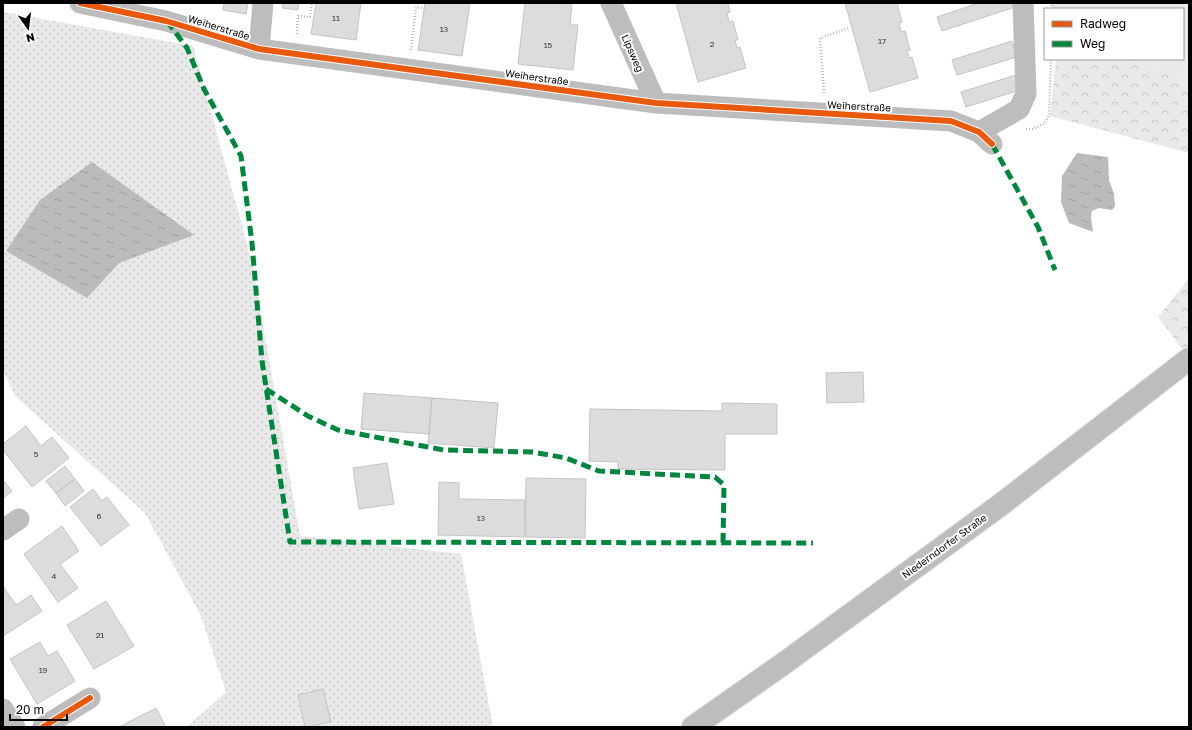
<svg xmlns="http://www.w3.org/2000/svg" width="1192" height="730" font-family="'Golos Text',sans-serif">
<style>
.grass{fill:url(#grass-dots)}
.forest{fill:url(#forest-crowns)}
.garden{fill:#e9e9e9}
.water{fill:url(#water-ripples)}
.building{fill:#dcdcdc;stroke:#c4c4c4}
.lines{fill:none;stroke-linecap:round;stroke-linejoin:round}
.major-casing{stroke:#dbdbdb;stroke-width:24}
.path{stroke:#b8b8b8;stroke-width:2.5;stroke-dasharray:1 2;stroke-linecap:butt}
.minor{stroke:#bdbdbd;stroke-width:21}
.major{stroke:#bdbdbd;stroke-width:22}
.quiet{stroke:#00873e;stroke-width:5;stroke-dasharray:10 5;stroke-linecap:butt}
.cycleway-casing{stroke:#fff;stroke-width:8}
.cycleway{stroke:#e8590c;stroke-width:6}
.labels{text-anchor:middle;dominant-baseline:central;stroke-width:4;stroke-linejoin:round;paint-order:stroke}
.number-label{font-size:8px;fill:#373737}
.street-label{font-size:10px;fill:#000;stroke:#fff}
</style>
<defs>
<pattern id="grass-dots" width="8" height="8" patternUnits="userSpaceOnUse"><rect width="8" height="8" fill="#e9e9e9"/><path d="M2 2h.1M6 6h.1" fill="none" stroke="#c6c6c6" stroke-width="1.8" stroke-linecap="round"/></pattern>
<pattern id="forest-crowns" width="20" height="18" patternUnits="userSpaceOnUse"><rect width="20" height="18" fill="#e9e9e9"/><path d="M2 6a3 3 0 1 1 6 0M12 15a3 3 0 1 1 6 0" fill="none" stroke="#c6c6c6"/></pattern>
<pattern id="water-ripples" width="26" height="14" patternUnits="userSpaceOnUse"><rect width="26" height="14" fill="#bbb"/><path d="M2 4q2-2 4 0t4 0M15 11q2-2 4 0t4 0" fill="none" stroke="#9f9f9f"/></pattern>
</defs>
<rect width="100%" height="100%" fill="#fff"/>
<path class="grass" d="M3,12L193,46L252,262L300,536L461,554L493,727H187L226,692L201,616L145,513L15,396L3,370Z"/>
<path class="forest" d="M1056,59H1123L1189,82V153L1050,116Z
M1189,278V346L1183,350L1158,317Z"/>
<path class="garden" d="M1051,3H1189V82L1123,59H1183V9H1053Z"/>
<path class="water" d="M1077,153L1108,157L1109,180L1114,194L1115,206L1112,210L1099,208L1092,211L1091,217L1093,232L1069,223L1061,202L1062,176Z
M92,162L194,235L119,263L87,298L6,251L40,200Z"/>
<path class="building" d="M224,3H248L246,14L223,10Z
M283,3H299L298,10L282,8Z
M316,3H361L356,40L311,34Z
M425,3H470L462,56L418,50Z
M525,3H572L570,25H578L573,70L518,64Z
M676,3H728L730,12L727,13L729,22L733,21L738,40H735L737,48L740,47L746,68L698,82Z
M845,3H897L902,22L899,23L901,32L905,31L910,50L907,51L909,58L912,57L918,78L870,92Z
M979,3H1017L1018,6L942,31L937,17Z
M1012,41L1017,57L957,75L952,60Z
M1016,75L1020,90L966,107L961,92Z
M863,372L864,402L827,403L826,373Z
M364,393L432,398L429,434L361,429Z
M432,398L498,403L494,448L428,443Z
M722,403L777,404V434H725V470L618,469V462L589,461L590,409L722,411Z
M26,426L41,446L52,437L69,458L32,487L3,450V444Z
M387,463L394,504L359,509L353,468Z
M65,466L75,479L56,493L46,481Z
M526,478L586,479L585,538L525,537Z
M75,479L84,491L65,506L56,493Z
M3,480L12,491L3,499Z
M439,482L459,483V499L525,500V537L438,535Z
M93,489L102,501L107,497L129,525L101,546L70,507Z
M62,526L79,551L60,564L78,588L58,602L24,554Z
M3,586L16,605L31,595L42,611L3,636Z
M106,601L134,646L94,669L67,625Z
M40,642L48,656L57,651L75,681L37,704L10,659Z
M323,689L331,722L305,727L298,695Z
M156,708L166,727H119Z"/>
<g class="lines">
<defs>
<path id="major" d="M693,727L783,664L1003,503L1189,359"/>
</defs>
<use href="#major" class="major-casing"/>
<path class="path" d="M1052,9V3
M297,34L298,16L310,17L312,3
M411,50L416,7L424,8
M824,93L820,38L849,28
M1026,129H1033L1045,123L1049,115L1051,59"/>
<path class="minor" d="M80,3L166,21L259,49L656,103L951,121L979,132L992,144
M611,3L656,103
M259,49L263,3
M979,132L1019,109L1026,94L1023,3
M3,530L19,519
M3,709L15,727
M43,727L90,698"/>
<use href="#major" class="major"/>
<path class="quiet" d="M167,21L187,48L204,89L241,156L252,243L262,361L290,542L813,543
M992,144L1038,227L1055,270
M266,389L308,416L338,430L444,450L532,452L566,458L599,471L715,477L724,485L723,543"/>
<defs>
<path id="cycleway" d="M80,3L166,21L259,49L656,103L951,121L979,132L992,144
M43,727L90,698"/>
</defs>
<use href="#cycleway" class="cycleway-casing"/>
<use href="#cycleway" class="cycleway"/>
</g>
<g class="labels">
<g class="number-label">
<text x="336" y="18">11</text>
<text x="444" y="29">13</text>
<text x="882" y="41">17</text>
<text x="712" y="44">2</text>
<text x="548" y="45">15</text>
<text x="36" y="454">5</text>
<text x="99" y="516">6</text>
<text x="481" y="518">13</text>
<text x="54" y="576">4</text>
<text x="100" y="635">21</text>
<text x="43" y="670">19</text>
</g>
<g class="street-label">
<text transform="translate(219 27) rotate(17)">Weiherstraße</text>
<text transform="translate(633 53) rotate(66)">Lipsweg</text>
<text transform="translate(537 77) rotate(8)">Weiherstraße</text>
<text transform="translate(859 106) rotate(3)">Weiherstraße</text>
<text transform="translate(944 546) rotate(-36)">Niederndorfer Straße</text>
</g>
</g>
<rect width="1192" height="730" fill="none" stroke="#000000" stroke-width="8"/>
<rect x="1044" y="8" width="140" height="52" fill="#ffffff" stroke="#999999"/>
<rect x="1052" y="21" width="20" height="6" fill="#e8590c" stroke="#999999"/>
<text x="1080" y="28" font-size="12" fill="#000000">Radweg</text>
<rect x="1052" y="41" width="20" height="6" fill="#00873e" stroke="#999999"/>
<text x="1080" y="48" font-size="12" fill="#000000">Weg</text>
<g transform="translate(28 28) rotate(166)" stroke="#ffffff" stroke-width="3" paint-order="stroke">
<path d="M0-3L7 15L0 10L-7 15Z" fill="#000000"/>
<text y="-6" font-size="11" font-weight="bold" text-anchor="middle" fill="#000000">N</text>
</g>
<path d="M10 714v6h57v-6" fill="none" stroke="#000000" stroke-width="2"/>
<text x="16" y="714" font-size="12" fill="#000000" stroke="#ffffff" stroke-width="3" paint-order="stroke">20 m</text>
</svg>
